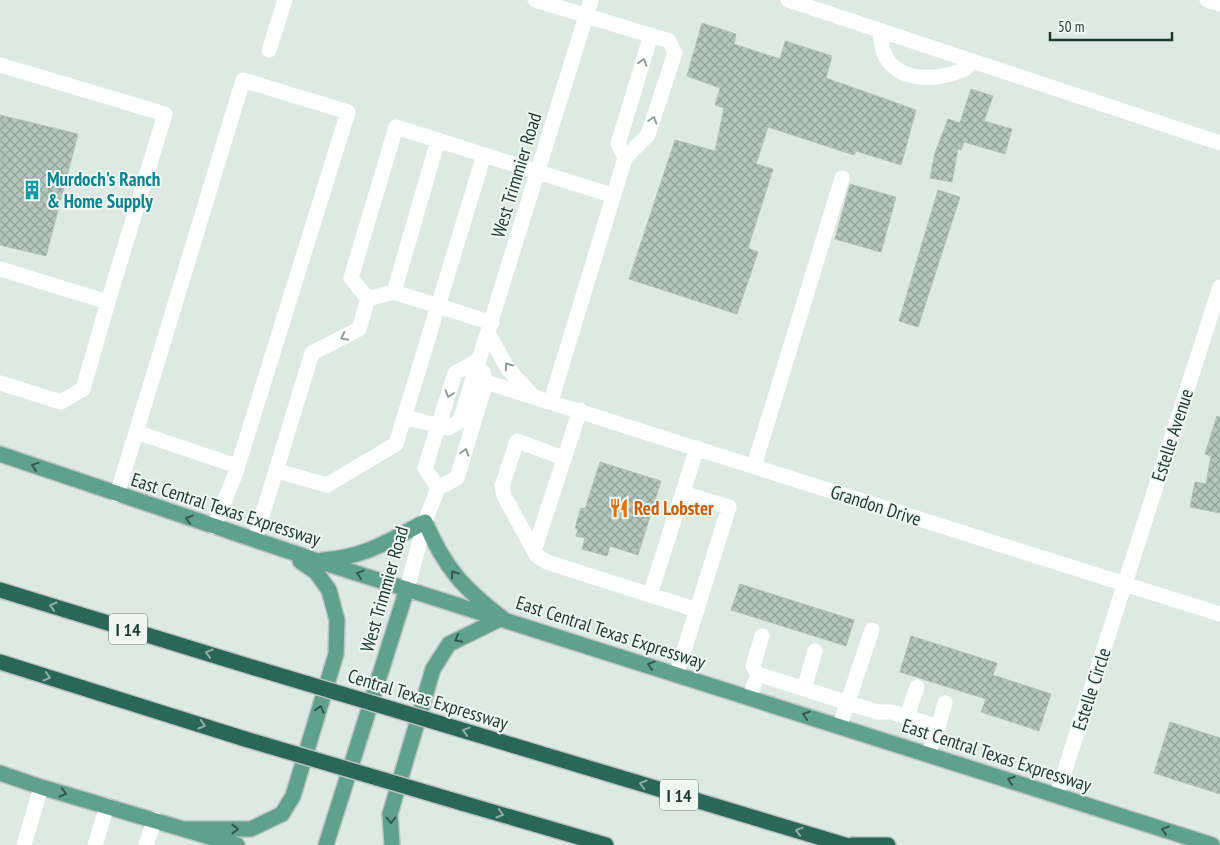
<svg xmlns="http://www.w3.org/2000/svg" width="1220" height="845" font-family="'PT Sans Narrow',sans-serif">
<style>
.building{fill:url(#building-cross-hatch);stroke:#b0c3bb}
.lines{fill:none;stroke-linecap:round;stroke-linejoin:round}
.major-casing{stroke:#bcc4c1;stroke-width:18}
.highway-casing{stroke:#bcc4c1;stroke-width:18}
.minor{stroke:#fff;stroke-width:15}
.major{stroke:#60a18e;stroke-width:15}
.highway{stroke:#2a6758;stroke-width:15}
.highway-bridge-casing{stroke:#bcc4c1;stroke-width:18;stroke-linecap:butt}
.highway-bridge{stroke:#2a6758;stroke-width:15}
.oneway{stroke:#8f9c98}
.oneway2{stroke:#32594d}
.oneway3{stroke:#8cafa5}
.labels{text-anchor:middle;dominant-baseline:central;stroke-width:4;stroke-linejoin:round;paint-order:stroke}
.shield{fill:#eef7f2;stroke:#5d736b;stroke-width:1}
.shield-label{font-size:18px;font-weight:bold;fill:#1f3a31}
.street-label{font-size:19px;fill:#1f3a31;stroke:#eef7f2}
.culture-label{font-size:19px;font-weight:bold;fill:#0d838f;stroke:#eef7f2;text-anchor:start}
.food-label{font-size:19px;font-weight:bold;fill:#c56008;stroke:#eef7f2;text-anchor:start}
</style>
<defs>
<pattern id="building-cross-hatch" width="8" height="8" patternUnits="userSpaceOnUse" patternTransform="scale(1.25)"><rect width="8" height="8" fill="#b3c5bd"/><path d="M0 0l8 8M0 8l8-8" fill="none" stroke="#91a19a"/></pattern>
</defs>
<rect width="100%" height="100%" fill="#ddeae4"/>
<path class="building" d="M702,23L736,34L734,44L780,59L785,41L832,56L826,78L916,110L901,165L856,151L854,155L768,127L756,164L773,169L748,248L758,252L737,314L629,279L675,140L715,151L724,108L715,105L720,88L687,76Z
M971,89L993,96L984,121L1012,129L1005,154L964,142L961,150L958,149L952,182L930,178L935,153L948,119L960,123Z
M0,115L78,134L46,256L0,245Z
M850,184L896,197L881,252L835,239Z
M938,190L960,197L918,327L899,321Z
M1217,416L1220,417V513L1190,507L1195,482L1206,484L1211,456L1205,454Z
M600,462L661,481L638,555L610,546L607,556L582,549L585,538L576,536L578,529L575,528L581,508L585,509Z
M740,584L854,620L846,646L731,610Z
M911,636L997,663L993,675L1051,694L1039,731L981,712L986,699L900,672Z
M1170,722L1220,738V794L1154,773Z"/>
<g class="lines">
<defs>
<path id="major" d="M0,454L315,560L1212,845
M323,560C366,557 388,541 425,522C445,568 463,588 502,618L449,644L433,669L390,814L392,845
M0,773L41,787L237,845
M187,829H251L282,814L293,796L336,654L337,620L329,590L316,572L300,561
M326,845L407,589"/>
<path id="highway" d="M0,590L255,668
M0,662L245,739
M512,745L845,845
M462,803L606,845
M852,845H888"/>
</defs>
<use href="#major" class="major-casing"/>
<use href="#highway" class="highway-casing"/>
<path class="minor" d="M535,0L669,41L675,53L648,135L625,158L551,401
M788,0L1220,143
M1207,0L1220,4
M880,30C881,38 881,47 884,53C896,84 943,81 966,68L967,60
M269,50L285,0
M0,65L165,114L108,302L0,269
M625,158L618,144L651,35
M394,292L438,140
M368,299L351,278L396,127L614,196
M368,299L394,292L492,323
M488,333L508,369L532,395
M486,382L1220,614
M0,383L61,402L83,389L108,302
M404,417L448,428L460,421L591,0
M136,432L237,466
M564,458L517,441L502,486L504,496L537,556L547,562L697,610
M754,466L842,178
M277,471L327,485L396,444L484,155
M438,488L425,468L455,373L479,360
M117,495L243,80L348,112L235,475L214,527
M255,539L312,353L359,329L368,299
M534,551L580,410
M407,589L425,522L438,488L457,478L486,382L483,372
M650,595L697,448
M762,636L753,666L758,674L848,703L878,712H892L938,727L928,754
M677,673L729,507L683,493
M804,689L815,651
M750,697L758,674
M907,716L917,687
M840,725L872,630
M938,727L945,703
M1057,795L1220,287
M24,845L41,787
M95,845L107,806
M146,845L155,819"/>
<use href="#major" class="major"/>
<use href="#highway" class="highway"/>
<defs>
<path id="highway-bridge" d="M255,668L512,745
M245,739L462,803"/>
</defs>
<use href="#highway-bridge" class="highway-bridge-casing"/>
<use href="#highway-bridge" class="highway-bridge"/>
</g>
<defs><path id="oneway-chevron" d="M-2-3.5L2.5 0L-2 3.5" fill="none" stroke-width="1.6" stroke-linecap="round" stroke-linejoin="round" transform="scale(1.25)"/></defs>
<g class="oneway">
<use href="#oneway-chevron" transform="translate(643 62) rotate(-73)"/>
<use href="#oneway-chevron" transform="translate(653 120) rotate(-72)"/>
<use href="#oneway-chevron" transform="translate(344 337) rotate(154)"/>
<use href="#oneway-chevron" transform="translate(508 366) rotate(-125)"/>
<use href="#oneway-chevron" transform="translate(449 394) rotate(108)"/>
<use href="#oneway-chevron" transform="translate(465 452) rotate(-74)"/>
</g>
<g class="oneway2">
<use href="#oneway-chevron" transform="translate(35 466) rotate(-161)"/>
<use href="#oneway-chevron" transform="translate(189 519) rotate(-162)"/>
<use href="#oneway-chevron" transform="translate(360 574) rotate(-162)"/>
<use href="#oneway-chevron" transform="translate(454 574) rotate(-126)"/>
<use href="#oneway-chevron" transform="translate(458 639) rotate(152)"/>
<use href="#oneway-chevron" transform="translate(651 665) rotate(-162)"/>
<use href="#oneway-chevron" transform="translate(320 709) rotate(-73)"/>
<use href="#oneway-chevron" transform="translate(806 715) rotate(-162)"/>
<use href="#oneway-chevron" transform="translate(1011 780) rotate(-162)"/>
<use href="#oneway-chevron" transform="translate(63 793) rotate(16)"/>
<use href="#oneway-chevron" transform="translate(391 820) rotate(89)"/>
<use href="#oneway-chevron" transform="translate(235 829)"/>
<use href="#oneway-chevron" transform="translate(1165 830) rotate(-162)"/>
</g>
<g class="oneway3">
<use href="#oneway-chevron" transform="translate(53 606) rotate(-163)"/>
<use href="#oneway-chevron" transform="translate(209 653) rotate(-163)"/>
<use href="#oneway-chevron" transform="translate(47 677) rotate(17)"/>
<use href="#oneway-chevron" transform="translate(202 725) rotate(17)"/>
<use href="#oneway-chevron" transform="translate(466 731) rotate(-163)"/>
<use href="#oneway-chevron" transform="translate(643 784) rotate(-163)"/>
<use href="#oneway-chevron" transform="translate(500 814) rotate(16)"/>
<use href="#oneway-chevron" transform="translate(799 831) rotate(-163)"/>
</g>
<defs>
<symbol id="building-bare" viewBox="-9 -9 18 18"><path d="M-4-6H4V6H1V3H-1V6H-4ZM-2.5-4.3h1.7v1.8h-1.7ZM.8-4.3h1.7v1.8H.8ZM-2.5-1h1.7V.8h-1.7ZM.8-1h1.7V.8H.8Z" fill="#0f9aa8" stroke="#eef7f2" stroke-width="2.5" paint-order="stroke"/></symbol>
<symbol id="restaurant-bare" viewBox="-9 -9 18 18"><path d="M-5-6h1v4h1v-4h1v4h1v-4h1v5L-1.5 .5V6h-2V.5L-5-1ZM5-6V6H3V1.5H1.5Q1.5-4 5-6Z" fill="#e8710a" stroke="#eef7f2" stroke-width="2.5" paint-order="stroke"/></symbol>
</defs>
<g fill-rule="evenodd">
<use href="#building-bare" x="18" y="176" width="28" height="28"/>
<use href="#restaurant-bare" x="605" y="494" width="28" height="28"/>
</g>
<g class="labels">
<g class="shield">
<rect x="109" y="613.5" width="38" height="31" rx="4"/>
<rect x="660" y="779.5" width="38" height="31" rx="4"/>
</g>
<g class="shield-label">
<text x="128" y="629">I 14</text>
<text x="679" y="795">I 14</text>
</g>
<g class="street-label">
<text transform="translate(516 175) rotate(-73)">West Trimmier Road</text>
<text transform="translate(1172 435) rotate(-72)">Estelle Avenue</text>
<text transform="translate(876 505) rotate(18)">Grandon Drive</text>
<text transform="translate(226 509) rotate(18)">East Central Texas Expressway</text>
<text transform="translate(384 589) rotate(-74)">West Trimmier Road</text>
<text transform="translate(611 632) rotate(18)">East Central Texas Expressway</text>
<text transform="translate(1091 689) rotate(-72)">Estelle Circle</text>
<text transform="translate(428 699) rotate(17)">Central Texas Expressway</text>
<text transform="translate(997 755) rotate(18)">East Central Texas Expressway</text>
</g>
<g class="culture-label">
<text x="47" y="179">Murdoch's Ranch<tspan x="47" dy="22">&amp; Home Supply</tspan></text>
</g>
<g class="food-label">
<text x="634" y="508">Red Lobster</text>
</g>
</g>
<path d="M1050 32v8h122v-8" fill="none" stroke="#1f3a31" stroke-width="2.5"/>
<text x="1058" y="32" font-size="15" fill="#1f3a31" stroke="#eef7f2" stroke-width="4" paint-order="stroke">50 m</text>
</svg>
